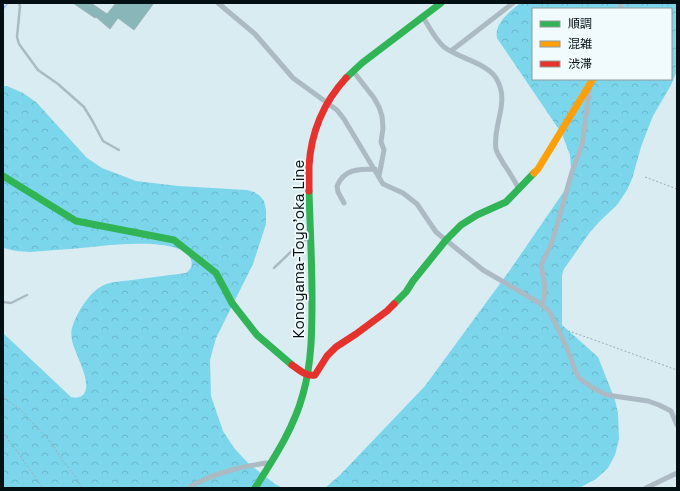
<svg xmlns="http://www.w3.org/2000/svg" width="680" height="491" font-family="'Space Grotesk','Noto Sans JP',sans-serif">
<style>
.forest{fill:url(#forest-crowns);fill-rule:evenodd}
.lines{fill:none;stroke-linecap:round;stroke-linejoin:round}
.stream{stroke:#93c1f8;stroke-width:1.5}
.building{fill:#88b6b9;stroke:#a2b3b6}
.path{stroke:#9dabb1;stroke-width:1;stroke-dasharray:2 2;stroke-linecap:butt}
.lane{stroke:#abbac3;stroke-width:2.5}
.street{stroke:#abbac3;stroke-width:5}
.fast{stroke:#30b455;stroke-width:7}
.slow{stroke:#ff9f0a;stroke-width:7}
.jam{stroke:#e5322d;stroke-width:7}
.labels{text-anchor:middle;dominant-baseline:central;stroke-width:3.5;stroke-linejoin:round;paint-order:stroke}
.street-label{font-size:15px;fill:#021014;stroke:#f1fafc}
</style>
<defs>
<pattern id="forest-crowns" width="20" height="18" patternUnits="userSpaceOnUse"><rect width="20" height="18" fill="#7bd6eb"/><path d="M2 6a3 3 0 1 1 6 0M12 15a3 3 0 1 1 6 0" fill="none" stroke="#69b7c9"/></pattern>
</defs>
<rect width="100%" height="100%" fill="#d8ecf2"/>
<path class="forest" d="M520,3H677V71L671,85L653,116L647,131L641,147L632,179L627,190L617,205L600,221L590,232L564,269L562,275V325L598,357L615,400L618,413L619,439L615,455L608,468L596,479L579,488H325L340,475L425,386L510,270L567,187L571,167L570,155L562,134L497,38C494,23 510,12 520,3ZM533,9H671V79H533Z
M3,86H7L23,93L36,102L87,158L102,168L136,181L178,186L247,190L254,192L260,196L264,201L266,210V224L253,264L216,338L210,360L211,396L223,431L234,448L249,464L275,484L283,488H3V333L71,397C76,398 79,398 83,395C94,384 74,353 72,340C71,335 71,329 73,325C78,311 89,293 102,286C108,282 124,281 132,280C150,278 168,275 186,273C191,270 193,265 191,260C183,235 103,246 82,248C65,249 47,251 30,252L16,251L3,248Z"/>
<g class="lines">
<path class="stream" d="M3,9L8,3"/>
</g>
<path class="building" d="M73,3H91L107,14L116,3H154L134,30L118,18L110,29L96,17L95,18Z"/>
<g class="lines">
<path class="path" d="M645,177L677,189
M570,340L569,331L600,342L677,370
M3,396L7,400L21,410L53,445L63,461L76,477L82,488
M3,434L11,443L43,488"/>
<path class="lane" d="M19,3L20,6L17,37L19,44L38,70L58,84L84,107L93,122L103,141L119,150
M274,268L302,241L310,239
M3,302L11,303L27,295"/>
<path class="street" d="M218,3L255,34L293,78L337,110L344,119L383,184L403,193L417,204L436,232L483,270L538,302L547,309L550,313L557,327L567,348L575,370L579,378L593,388L607,395L648,401L659,405L671,411L677,425
M620,9L621,3
M423,17C429,27 435,39 444,47C458,58 487,63 496,78C511,102 492,125 496,149C497,154 501,158 503,163C509,171 514,180 519,189
M451,51L513,3
M353,71L374,98L379,107L382,116L383,128L381,142L384,150L379,176
M344,203L338,192L337,186C344,169 358,169 375,169
M542,305L544,300L545,286L541,265L549,249L553,239L572,172L582,145L590,86
M189,488C201,479 221,473 235,469C245,466 256,465 266,463L271,464
M646,488L677,473"/>
<path class="fast" d="M346,78L362,63L441,3
M3,176L76,221L174,240L216,273L232,303L257,335L292,365
M394,304L406,292L413,281L446,240L461,225L477,215L506,202L534,173
M255,488C274,458 294,428 303,394C312,362 312,330 312,297C312,262 310,226 309,191"/>
<path class="slow" d="M534,173L538,169L593,79"/>
<path class="jam" d="M309,191C309,182 309,174 309,166C311,133 324,102 346,78
M292,365C299,370 307,377 315,375L327,356L336,347L356,334L387,311L394,304"/>
</g>
<g class="labels">
<g class="street-label">
<text transform="translate(298 249) rotate(-90)">Konoyama-Toyo'oka Line</text>
</g>
</g>
<rect width="680" height="491" fill="none" stroke="#021014" stroke-width="8"/>
<rect x="532" y="8" width="140" height="72" fill="#f1fafc" stroke="#919c9f"/>
<rect x="540" y="21" width="20" height="6" fill="#30b455" stroke="#919c9f"/>
<text x="568" y="28" font-size="12" fill="#021014">順調</text>
<rect x="540" y="41" width="20" height="6" fill="#ff9f0a" stroke="#919c9f"/>
<text x="568" y="48" font-size="12" fill="#021014">混雑</text>
<rect x="540" y="61" width="20" height="6" fill="#e5322d" stroke="#919c9f"/>
<text x="568" y="68" font-size="12" fill="#021014">渋滞</text>
</svg>
